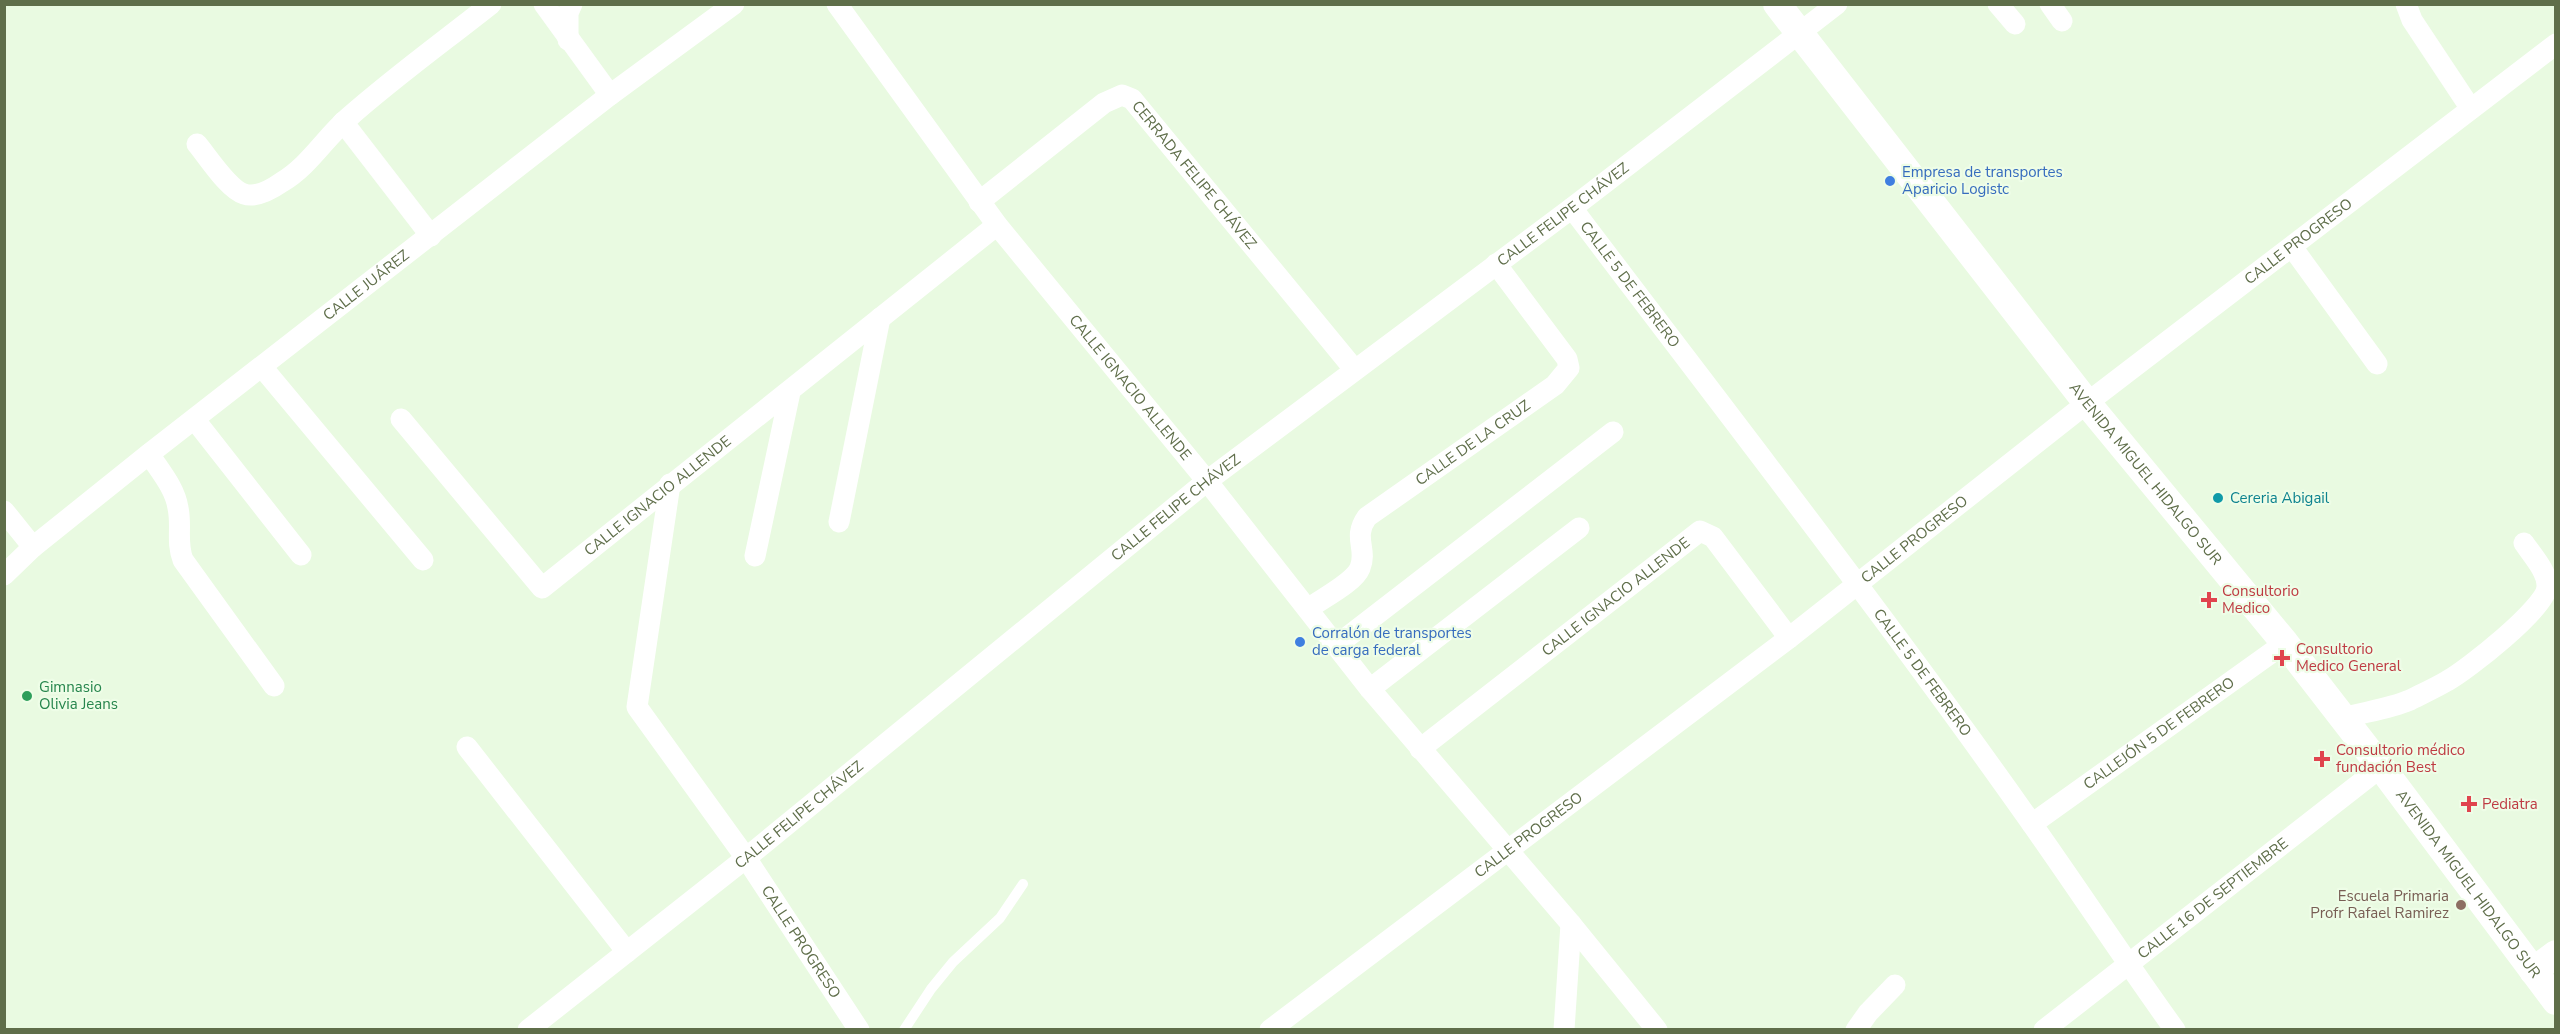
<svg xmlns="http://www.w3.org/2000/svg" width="2560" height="1034" font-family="'Nunito Sans',sans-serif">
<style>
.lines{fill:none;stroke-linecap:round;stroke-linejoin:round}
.lane{stroke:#fff;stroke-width:10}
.street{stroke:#fff;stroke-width:21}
.secondary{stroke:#fff;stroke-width:28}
.shop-dot{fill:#3f7fe0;stroke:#eefde7;stroke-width:2}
.culture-dot{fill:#0f9aa8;stroke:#eefde7;stroke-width:2}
.health-dot{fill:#e0444e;stroke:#eefde7;stroke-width:2}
.leisure-dot{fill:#2e9e5b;stroke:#eefde7;stroke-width:2}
.education-dot{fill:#8d6e63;stroke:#eefde7;stroke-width:2}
.labels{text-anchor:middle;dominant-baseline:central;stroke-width:4.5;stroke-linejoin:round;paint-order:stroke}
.shop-label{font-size:15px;fill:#366cbe;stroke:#eefde7;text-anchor:start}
.street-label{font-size:15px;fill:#5f6e4a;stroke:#eefde7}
.culture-label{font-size:15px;fill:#0d838f;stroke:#eefde7;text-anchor:start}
.health-label{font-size:15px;fill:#be3a42;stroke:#eefde7;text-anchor:start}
.leisure-label{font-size:15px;fill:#27864d;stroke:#eefde7;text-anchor:start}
.education-label{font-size:15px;fill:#785e54;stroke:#eefde7;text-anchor:end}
</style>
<rect width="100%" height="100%" fill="#e9fae1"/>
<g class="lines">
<path class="lane" d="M904,1030L931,989L953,962L1000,918L1023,884"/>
<g class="street">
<path d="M544,4L610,95"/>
<path id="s1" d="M837,4L997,225L1207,481L1370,689L1571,924L1657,1030"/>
<path d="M1998,4L2015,24"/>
<path d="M2050,4L2062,21"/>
<path d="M2406,4L2412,20L2471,109"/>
<path d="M568,40V13L572,4"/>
<path d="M343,122L431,236"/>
<path d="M197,144C208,157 228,189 244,194C256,198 272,189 282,182C309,166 325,138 348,118C393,78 443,42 491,4"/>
<path id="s2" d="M979,202L1104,103L1122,95L1132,99L1354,369"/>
<path id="s3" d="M1572,208C1726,412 1884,614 2032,824C2080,892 2126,962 2175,1030"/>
<path d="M2292,247L2377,364"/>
<path d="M262,367L423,560"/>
<path id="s4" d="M401,419L542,588L997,225"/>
<path d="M195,420L301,555"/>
<path d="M149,454C160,471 175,488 178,508C182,526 176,542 183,560L274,686"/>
<path id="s5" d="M670,484L637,707L746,858L859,1030"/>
<path d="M4,511L33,547"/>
<path d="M839,522L880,318"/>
<path d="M755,556L790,392"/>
<path id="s6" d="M4,575L33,547L149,454L610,95L734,4"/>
<path id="s7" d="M1308,609C1321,599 1354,583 1360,568C1368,549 1352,538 1367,517L1555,385L1569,368L1567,359L1496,264"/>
<path d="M1337,645L1613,432"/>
<path d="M1370,689L1579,528"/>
<path d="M2343,718C2364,712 2389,709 2410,700C2422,694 2435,688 2447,681C2467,670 2546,608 2547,587C2548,572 2532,555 2524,543"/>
<path d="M467,747L627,952"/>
<path id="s8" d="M1420,749L1700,531L1713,537L1789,638"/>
<path id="s9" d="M2032,824L2285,643"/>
<path id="s10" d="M528,1030L746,858L1207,481L1572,208L1837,4"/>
<path id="s11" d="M1270,1030L1789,638L2087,403L2556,44"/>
<path d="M1564,1030L1571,924"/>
<path d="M1856,1030L1868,1013L1895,985"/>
<path id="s12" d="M2044,1030L2381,767"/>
</g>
<g class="secondary">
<path id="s13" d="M1777,4L2087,403L2285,643L2381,767L2556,1001"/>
<path d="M2533,971L2556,954"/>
</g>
</g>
<g class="shop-dot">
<circle cx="1890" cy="181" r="6"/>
<circle cx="1300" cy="642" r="6"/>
</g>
<circle class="culture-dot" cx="2218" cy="498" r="6"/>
<g class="health-dot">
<path d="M2206 591h6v6h6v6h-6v6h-6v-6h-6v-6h6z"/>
<path d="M2279 649h6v6h6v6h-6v6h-6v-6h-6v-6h6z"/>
<path d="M2319 750h6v6h6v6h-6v6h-6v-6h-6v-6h6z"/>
<path d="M2466 795h6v6h6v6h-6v6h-6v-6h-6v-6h6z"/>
</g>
<circle class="leisure-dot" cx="27" cy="696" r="6"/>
<circle class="education-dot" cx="2461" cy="905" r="6"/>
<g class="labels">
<g class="shop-label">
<text x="1902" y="172">Empresa de transportes<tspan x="1902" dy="17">Aparicio Logistc</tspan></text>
<text x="1312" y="633">Corralón de transportes<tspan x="1312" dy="17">de carga federal</tspan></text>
</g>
<g class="street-label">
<text stroke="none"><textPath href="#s2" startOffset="288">CERRADA FELIPE CHÁVEZ</textPath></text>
<text stroke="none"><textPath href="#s10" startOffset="1318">CALLE FELIPE CHÁVEZ</textPath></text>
<text stroke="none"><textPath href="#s11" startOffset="1296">CALLE PROGRESO</textPath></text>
<text stroke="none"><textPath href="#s3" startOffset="96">CALLE 5 DE FEBRERO</textPath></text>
<text stroke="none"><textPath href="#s6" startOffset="464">CALLE JUÁREZ</textPath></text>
<text stroke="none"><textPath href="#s1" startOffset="483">CALLE IGNACIO ALLENDE</textPath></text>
<text stroke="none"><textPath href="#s7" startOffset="249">CALLE DE LA CRUZ</textPath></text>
<text stroke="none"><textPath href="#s13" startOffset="597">AVENIDA MIGUEL HIDALGO SUR</textPath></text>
<text stroke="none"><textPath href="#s4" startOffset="368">CALLE IGNACIO ALLENDE</textPath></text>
<text stroke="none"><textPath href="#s10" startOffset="832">CALLE FELIPE CHÁVEZ</textPath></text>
<text stroke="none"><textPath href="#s11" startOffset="810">CALLE PROGRESO</textPath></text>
<text stroke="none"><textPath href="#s8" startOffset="248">CALLE IGNACIO ALLENDE</textPath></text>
<text stroke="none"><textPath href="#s3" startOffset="582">CALLE 5 DE FEBRERO</textPath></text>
<text stroke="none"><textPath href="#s9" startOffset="156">CALLEJÓN 5 DE FEBRERO</textPath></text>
<text stroke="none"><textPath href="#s10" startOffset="346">CALLE FELIPE CHÁVEZ</textPath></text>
<text stroke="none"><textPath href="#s11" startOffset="324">CALLE PROGRESO</textPath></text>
<text stroke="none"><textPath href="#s13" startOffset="1119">AVENIDA MIGUEL HIDALGO SUR</textPath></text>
<text stroke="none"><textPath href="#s12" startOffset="214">CALLE 16 DE SEPTIEMBRE</textPath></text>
<text stroke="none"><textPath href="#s5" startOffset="512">CALLE PROGRESO</textPath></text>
</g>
<g class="culture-label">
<text x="2230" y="498">Cereria Abigail</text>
</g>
<g class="health-label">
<text x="2222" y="591">Consultorio<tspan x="2222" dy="17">Medico</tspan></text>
<text x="2296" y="649">Consultorio<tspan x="2296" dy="17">Medico General</tspan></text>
<text x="2336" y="750">Consultorio médico<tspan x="2336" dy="17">fundación Best</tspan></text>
<text x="2482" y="804">Pediatra</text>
</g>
<g class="leisure-label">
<text x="39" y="687">Gimnasio<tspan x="39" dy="17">Olivia Jeans</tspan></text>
</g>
<g class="education-label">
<text x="2449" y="896">Escuela Primaria<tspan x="2449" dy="17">Profr Rafael Ramirez</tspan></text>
</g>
</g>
<rect width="2560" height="1034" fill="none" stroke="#5f6e4a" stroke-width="12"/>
</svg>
